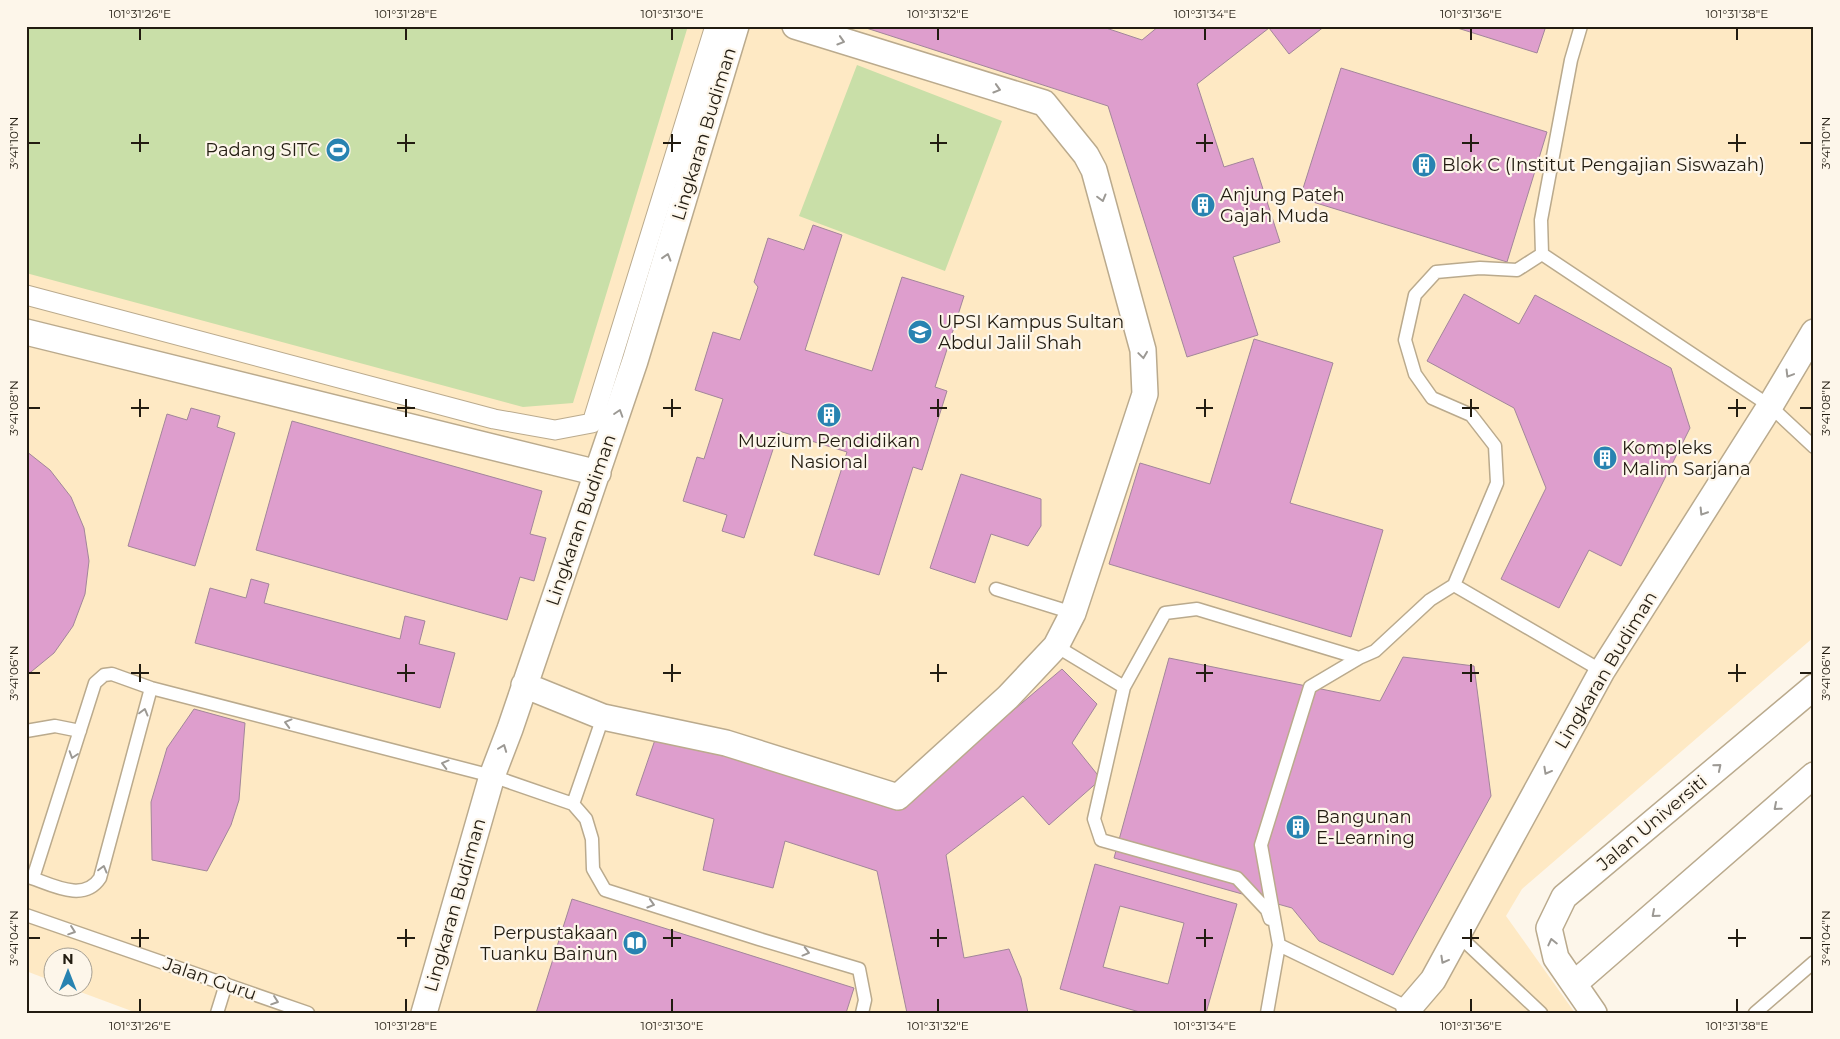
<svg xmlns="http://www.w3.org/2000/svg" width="1840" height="1039" font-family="Montserrat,sans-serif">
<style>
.built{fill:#fee9c4}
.green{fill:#c9dfa8}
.building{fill:#de9ecd;stroke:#a2869a;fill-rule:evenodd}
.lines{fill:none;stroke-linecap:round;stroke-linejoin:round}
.service-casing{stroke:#baaa8d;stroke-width:15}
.pedestrian-casing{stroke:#baaa8d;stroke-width:21}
.minor-casing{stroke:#baaa8d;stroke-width:28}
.service{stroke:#fff;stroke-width:12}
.pedestrian{stroke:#fff;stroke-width:19}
.minor{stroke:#fff;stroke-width:25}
.oneway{stroke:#9c9994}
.ticks{fill:none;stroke:#221c11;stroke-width:2}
.labels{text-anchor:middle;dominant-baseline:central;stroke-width:4.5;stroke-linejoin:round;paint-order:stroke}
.street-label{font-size:18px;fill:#221c11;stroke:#fdf6ea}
.poi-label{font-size:18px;fill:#221c11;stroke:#fdf6ea;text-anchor:start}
.neatline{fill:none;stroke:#221c11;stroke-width:2}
.ticks-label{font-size:12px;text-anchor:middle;fill:#221c11}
</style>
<rect width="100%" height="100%" fill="#fdf6ea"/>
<path class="built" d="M26,26H1814V637L1522,889L1506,916L1575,1013H137L67,987L82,986V956H52V981L26,971Z"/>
<path class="green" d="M26,26H688L573,403L523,407L26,273Z
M857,65L1002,121L945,271L799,216Z"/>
<path class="building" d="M860,26H1100L1142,40L1159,26H1325L1289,54L1269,28L1197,84L1224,167L1253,158L1280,242L1233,257L1258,335L1187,357L1108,106Z
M1451,26H1546L1537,53Z
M1341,68L1547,132L1507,262L1300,198Z
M813,225L842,235L805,350L872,371L902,277L964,296L935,387L947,391L922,470L913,467L879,575L814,555L847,452L779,431L744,538L722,531L727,515L683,501L697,457L704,459L723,399L695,390L713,332L740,340L758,287L754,282L768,238L804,250Z
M1464,294L1519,324L1535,295L1671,368L1690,428L1621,566L1589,550L1559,608L1501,579L1546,488L1514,408L1427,361Z
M1254,339L1333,363L1290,503L1383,530L1351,637L1109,564L1140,463L1210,484Z
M191,408L220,416L217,427L235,433L195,566L128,546L167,414L187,420Z
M292,421L542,491L530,534L546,538L534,581L520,577L507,620L256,550Z
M26,451L50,470L71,497L84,528L89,561L85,594L73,626L54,653L26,676Z
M961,474L1041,499V526L1028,546L991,534L975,583L930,568Z
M251,579L269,584L264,603L400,639L405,616L425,621L419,644L455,653L440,708L195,643L210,588L246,598Z
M1403,657L1474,666L1491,796L1393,975L1319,941L1292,908L1114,858L1169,658L1380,701Z
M1062,669L1097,704L1072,743L1101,779L1049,825L1023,796L946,855L964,958L1009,949L1021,978L1028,1013H907L877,871L785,841L773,888L703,870L714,819L636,795L657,734L896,810Z
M194,709L245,723L239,800L231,825L207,871L152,860L151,802L167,748Z
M1095,864L1237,904L1206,1013H1143L1060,989ZM1120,906L1184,923L1168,984L1103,967Z
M572,899L854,988L846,1013H536Z"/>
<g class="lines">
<defs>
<path id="service" d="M1581,26L1571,60L1541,220L1542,254L1770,406L1814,447
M1454,585L1602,671
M996,589L1073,613
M1056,646L1124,687
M26,731L55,726L80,731
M573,804L603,717
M26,876C49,883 83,904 100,878L151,688
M33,878L95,683L104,675L112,674L151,688L492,776L573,804L586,819L592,839L593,869L605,890L759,939L859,969L865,1000L862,1013
M26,915L308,1013
M1270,919L1267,910L1237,878L1101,840L1094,819L1124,687L1165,613L1197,609L1359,658
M1458,935L1541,1013
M1279,945L1261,845L1310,687L1359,658L1375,651L1430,600L1454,585L1497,483L1495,446L1471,415L1432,398L1415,374L1405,340L1415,295L1436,272L1480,268L1517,270L1542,254
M217,1013L226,984
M1267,1013L1279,945L1409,1008
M1755,1013L1814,962"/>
<path id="pedestrian" d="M26,295L494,419L555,430L592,423L715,26"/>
<path id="minor" d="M26,332L598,473
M524,685L603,717L726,743L898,797L1008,697L1056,646L1073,613L1145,394L1143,350L1094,170L1086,155L1044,103L795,26
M1574,984L1814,775
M424,1013L492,776L510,729L635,361L736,26
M1411,1013L1409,1008L1433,980L1602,671L1770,406L1814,332
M1594,1013L1556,958L1549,928L1564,897L1814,687"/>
</defs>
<use href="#service" class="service-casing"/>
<use href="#pedestrian" class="pedestrian-casing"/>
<use href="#minor" class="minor-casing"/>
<use href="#service" class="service"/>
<use href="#pedestrian" class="pedestrian"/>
<use href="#minor" class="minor"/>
</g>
<defs><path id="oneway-chevron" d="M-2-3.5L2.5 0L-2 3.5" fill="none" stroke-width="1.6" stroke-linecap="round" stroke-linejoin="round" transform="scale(1.25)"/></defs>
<g class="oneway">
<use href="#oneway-chevron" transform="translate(841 41) rotate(17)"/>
<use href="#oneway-chevron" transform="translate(997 89) rotate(17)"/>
<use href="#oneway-chevron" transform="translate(1102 198) rotate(75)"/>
<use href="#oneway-chevron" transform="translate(667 257) rotate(-73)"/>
<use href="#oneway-chevron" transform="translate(1143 355) rotate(82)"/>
<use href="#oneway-chevron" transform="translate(1789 374) rotate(121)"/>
<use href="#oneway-chevron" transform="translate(619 413) rotate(-72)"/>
<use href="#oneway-chevron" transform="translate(1703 512) rotate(122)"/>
<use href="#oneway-chevron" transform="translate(144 712) rotate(-75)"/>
<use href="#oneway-chevron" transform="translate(288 723) rotate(-165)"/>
<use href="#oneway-chevron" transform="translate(503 748) rotate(-69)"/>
<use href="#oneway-chevron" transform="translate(73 755) rotate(108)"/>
<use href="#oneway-chevron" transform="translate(445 764) rotate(-165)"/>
<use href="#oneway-chevron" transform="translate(1718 767) rotate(-40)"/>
<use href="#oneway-chevron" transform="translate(1547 771) rotate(119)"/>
<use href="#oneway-chevron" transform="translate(1777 807) rotate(139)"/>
<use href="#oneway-chevron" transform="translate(103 869) rotate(-75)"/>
<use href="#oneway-chevron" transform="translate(651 904) rotate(17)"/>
<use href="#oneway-chevron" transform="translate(1655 914) rotate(139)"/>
<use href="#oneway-chevron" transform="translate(72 931) rotate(19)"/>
<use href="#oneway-chevron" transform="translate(1552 942) rotate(-103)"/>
<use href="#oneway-chevron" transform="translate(806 952) rotate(15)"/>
<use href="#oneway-chevron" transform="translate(1444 960) rotate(119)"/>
<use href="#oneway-chevron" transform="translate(275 1001) rotate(19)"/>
</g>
<path class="ticks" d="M140,28V40M406,28V40M672,28V40M938,28V40M1205,28V40M1471,28V40M1737,28V40M140,134V152M406,134V152M672,134V152M938,134V152M1205,134V152M1471,134V152M1737,134V152M28,143H40M131,143H149M397,143H415M663,143H681M930,143H947M1196,143H1213M1462,143H1479M1728,143H1746M1800,143H1812M140,399V417M406,399V417M672,399V417M938,399V417M1205,399V417M1471,399V417M1737,399V417M28,408H40M131,408H149M397,408H415M663,408H681M930,408H947M1196,408H1213M1462,408H1479M1728,408H1746M1800,408H1812M140,664V682M406,664V682M672,664V682M938,664V682M1205,664V682M1471,664V682M1737,664V682M28,673H40M131,673H149M397,673H415M663,673H681M930,673H947M1196,673H1213M1462,673H1479M1728,673H1746M1800,673H1812M140,929V947M406,929V947M672,929V947M938,929V947M1205,929V947M1471,929V947M1737,929V947M28,938H40M131,938H149M397,938H415M663,938H681M930,938H947M1196,938H1213M1462,938H1479M1728,938H1746M1800,938H1812M140,999V1012M406,999V1012M672,999V1012M938,999V1012M1205,999V1012M1471,999V1012M1737,999V1012"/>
<defs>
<symbol id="stadium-disc" viewBox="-11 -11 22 22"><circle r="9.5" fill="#2883b1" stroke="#fdf6ea"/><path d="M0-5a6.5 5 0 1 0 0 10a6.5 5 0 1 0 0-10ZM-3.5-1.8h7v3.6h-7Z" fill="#fff"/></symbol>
<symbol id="building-disc" viewBox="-11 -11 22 22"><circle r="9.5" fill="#2883b1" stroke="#fdf6ea"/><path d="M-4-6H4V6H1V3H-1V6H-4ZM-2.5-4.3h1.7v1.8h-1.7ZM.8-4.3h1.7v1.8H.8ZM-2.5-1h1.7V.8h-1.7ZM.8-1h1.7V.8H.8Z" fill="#fff"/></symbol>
<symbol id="university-disc" viewBox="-11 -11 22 22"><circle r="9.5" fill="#2883b1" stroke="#fdf6ea"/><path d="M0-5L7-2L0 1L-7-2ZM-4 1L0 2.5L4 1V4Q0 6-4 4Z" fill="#fff"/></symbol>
<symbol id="library-disc" viewBox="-11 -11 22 22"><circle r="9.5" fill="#2883b1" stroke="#fdf6ea"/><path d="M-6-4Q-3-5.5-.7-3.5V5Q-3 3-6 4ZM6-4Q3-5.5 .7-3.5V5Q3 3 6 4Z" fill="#fff"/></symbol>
</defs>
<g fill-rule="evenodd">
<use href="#stadium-disc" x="324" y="136" width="28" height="28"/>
<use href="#building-disc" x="1410" y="151" width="28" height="28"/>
<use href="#building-disc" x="1189" y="191" width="28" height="28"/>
<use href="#university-disc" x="906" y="318" width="28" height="28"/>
<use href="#building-disc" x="815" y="401" width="28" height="28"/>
<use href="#building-disc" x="1591" y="444" width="28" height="28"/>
<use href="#building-disc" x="1284" y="813" width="28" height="28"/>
<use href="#library-disc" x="621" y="929" width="28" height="28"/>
</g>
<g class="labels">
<g class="street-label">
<text transform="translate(704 134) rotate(-73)">Lingkaran Budiman</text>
<text transform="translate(581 520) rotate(-71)">Lingkaran Budiman</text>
<text transform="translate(1606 670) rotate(-59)">Lingkaran Budiman</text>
<text transform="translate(1652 823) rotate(-40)">Jalan Universiti</text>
<text transform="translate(455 905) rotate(-74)">Lingkaran Budiman</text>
<text transform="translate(210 979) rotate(19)">Jalan Guru</text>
</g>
<g class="poi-label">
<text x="320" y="150" text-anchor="end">Padang SITC</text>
<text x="1442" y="165">Blok C (Institut Pengajian Siswazah)</text>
<text x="1220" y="195">Anjung Pateh<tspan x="1220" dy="21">Gajah Muda</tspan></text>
<text x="938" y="322">UPSI Kampus Sultan<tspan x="938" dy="21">Abdul Jalil Shah</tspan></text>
<text x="829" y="441" text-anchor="middle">Muzium Pendidikan<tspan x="829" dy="21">Nasional</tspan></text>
<text x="1622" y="448">Kompleks<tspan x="1622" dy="21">Malim Sarjana</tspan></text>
<text x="1316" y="817">Bangunan<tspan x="1316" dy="21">E-Learning</tspan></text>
<text x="618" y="933" text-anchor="end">Perpustakaan<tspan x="618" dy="21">Tuanku Bainun</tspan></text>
</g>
</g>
<rect width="1840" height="1039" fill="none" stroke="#fdf6ea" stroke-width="55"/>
<g transform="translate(68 972)"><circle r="24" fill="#fdf6ea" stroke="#a59f93"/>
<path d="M0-4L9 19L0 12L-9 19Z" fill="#2883b1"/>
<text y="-8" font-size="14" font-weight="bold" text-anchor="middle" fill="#221c11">N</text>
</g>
<rect x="28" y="28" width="1784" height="984" class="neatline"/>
<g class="ticks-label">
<text x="140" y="18">101°31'26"E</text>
<text x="406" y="18">101°31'28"E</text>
<text x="672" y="18">101°31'30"E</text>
<text x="938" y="18">101°31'32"E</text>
<text x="1205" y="18">101°31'34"E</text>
<text x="1471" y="18">101°31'36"E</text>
<text x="1737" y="18">101°31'38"E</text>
<text transform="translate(14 143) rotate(-90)" y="4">3°41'10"N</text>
<text transform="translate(1826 143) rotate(-90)" y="4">3°41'10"N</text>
<text transform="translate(14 408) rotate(-90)" y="4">3°41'08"N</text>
<text transform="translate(1826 408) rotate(-90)" y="4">3°41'08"N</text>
<text transform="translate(14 673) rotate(-90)" y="4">3°41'06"N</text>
<text transform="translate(1826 673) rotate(-90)" y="4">3°41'06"N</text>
<text transform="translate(14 938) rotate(-90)" y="4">3°41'04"N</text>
<text transform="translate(1826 938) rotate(-90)" y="4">3°41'04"N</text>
<text x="140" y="1030">101°31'26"E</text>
<text x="406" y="1030">101°31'28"E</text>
<text x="672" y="1030">101°31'30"E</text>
<text x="938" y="1030">101°31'32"E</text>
<text x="1205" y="1030">101°31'34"E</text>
<text x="1471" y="1030">101°31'36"E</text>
<text x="1737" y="1030">101°31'38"E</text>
</g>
</svg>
